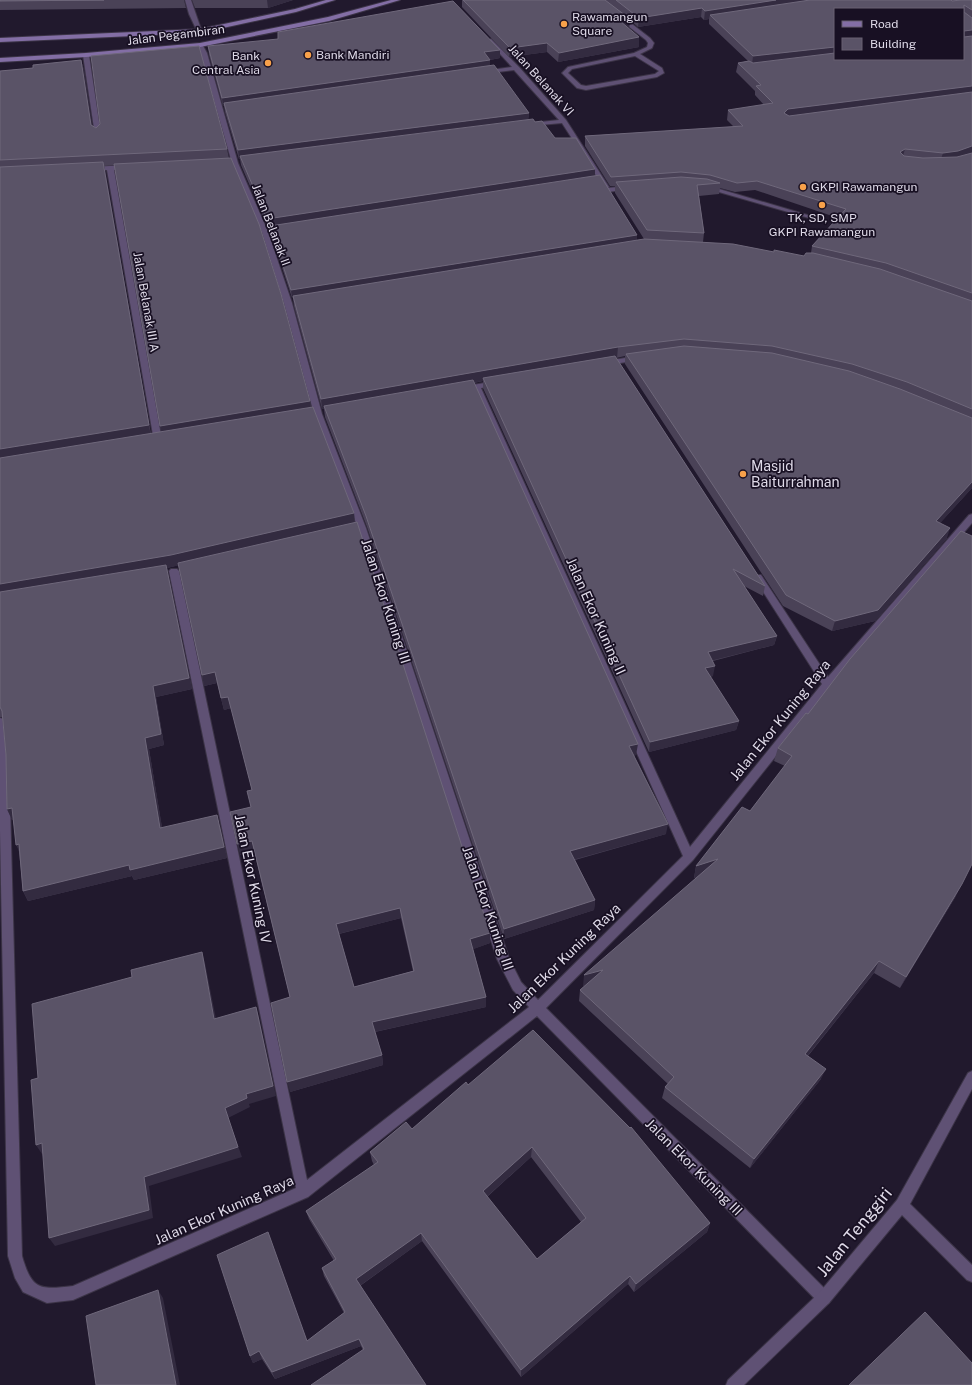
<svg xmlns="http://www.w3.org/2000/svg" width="972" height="1385" font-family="'Public Sans',sans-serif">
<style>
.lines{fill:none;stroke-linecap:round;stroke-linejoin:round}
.service-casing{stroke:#3c3447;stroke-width:2}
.minor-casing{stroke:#3c3447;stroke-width:2}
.tertiary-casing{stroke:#3c3447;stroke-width:2}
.secondary-casing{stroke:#3c3447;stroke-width:2}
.service{fill:#5f5174;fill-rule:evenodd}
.minor{fill:#5f5174;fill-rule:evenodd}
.tertiary{fill:#5f5174;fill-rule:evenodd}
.secondary{fill:#836ea5;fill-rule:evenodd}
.wall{fill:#4a4257;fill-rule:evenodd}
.shaded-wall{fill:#332b40}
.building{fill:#5a5367;stroke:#6f687b;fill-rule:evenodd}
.poi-dot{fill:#f8a14a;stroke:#181023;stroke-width:1.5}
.labels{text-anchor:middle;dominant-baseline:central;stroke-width:3.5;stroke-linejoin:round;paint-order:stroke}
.far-poi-label{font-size:12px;fill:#dfdae8;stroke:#181023;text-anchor:start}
.far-street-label{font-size:12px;fill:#dfdae8;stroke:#181023}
.poi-label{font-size:14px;fill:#dfdae8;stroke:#181023;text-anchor:start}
.street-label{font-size:14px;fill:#dfdae8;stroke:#181023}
.near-street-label{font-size:17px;fill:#dfdae8;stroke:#181023}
</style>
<rect width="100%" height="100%" fill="#21192d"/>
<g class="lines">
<defs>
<path id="service" d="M595,0H601L650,38L654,43L652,48L640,54L662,68L664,73L657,77L586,90L577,88L562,73L568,67L634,53L647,47L648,43L646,40ZM635,56L659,71L655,74L586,86L581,85L568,73L572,69Z
M627,186L630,188L629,189L608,192L605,190L608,188Z
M705,186H709L821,219L816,220L705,188Z"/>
<path id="minor" d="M185,0H191L202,32L197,31L189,14Z
M491,39L519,67L566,120L609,187L608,188H604L562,123L529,126L528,125L531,123L559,120L514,70L482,74V72L484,71L512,67L489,42L488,41Z
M198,44H202L207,53L238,163L268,232L292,303L322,414L366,528L509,958L521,982L538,1000L683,856L474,390L461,391V387L496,381L500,383L499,385L481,388L690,847L822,684L755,579L753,577L755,575H761L828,677L969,515L972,514V523L831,687L693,860L546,1008L829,1293L831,1298L829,1303L824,1305L819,1303L537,1016L308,1197L73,1300L47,1303L23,1292L15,1278L8,1256L0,831V718L4,719L5,722L9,766L22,1256C32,1290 39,1290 73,1286L296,1188L169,571L171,569H177L179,571L307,1180L529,1007L513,990L497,959L358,528L314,414L284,303L262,232L232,163Z
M86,53L89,55L101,135L98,137L95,135L83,55Z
M128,165L131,167L130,168L114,170L162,441L158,444L154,441L107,170L92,171L89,169L92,167Z
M638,356L642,358L641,360L606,365L602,363L606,361Z"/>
<path id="tertiary" d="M972,1071V1089L910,1204L972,1265V1282L967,1280L902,1215L829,1303L744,1385H726L728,1380L819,1293L897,1200L968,1073Z"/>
<path id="secondary" d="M326,0H335L296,12L200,33L0,42V38L200,29L295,9Z
M391,0H400L329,21L200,47L86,57L0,62V58L86,53L200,43L328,17Z"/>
</defs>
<use href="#service" class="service-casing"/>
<use href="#minor" class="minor-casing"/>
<use href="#tertiary" class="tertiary-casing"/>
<use href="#secondary" class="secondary-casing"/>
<use href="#service" class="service"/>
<use href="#minor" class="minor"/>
<use href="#tertiary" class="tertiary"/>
<use href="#secondary" class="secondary"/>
</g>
<path class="wall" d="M0,0H184L186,8L0,10Z
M192,0H293L268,8H195Z
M462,0H972V488L940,523L947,538L875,621L832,631L783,606L625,364V356L616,358L765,586L763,596L744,586L777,636L774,645L713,661V676L710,677L739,721L736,730L649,752L483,388V381L474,383L636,755L633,756L666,834L575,860L595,900L594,910L504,939L367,527L325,417L324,409H322L294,306L293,298H292L271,234L270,228H268L241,165L240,159H239L225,112L224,106H223L209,55L208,46L500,50V58L490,60V66L529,113L528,120L535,122L555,138L595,169V176L637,240L644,239L615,193V186H610L585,146V136L734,127L727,120L728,110L764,105L755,95V91L736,72L738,63L748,61L709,24V19L704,20L701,17L638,27L630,20L629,29L639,37V47L558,62L547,52L509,57L462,7ZM835,9H963L835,59ZM720,188L735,192L755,190L838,218L812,246L811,253L804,256L774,252L703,242L704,233L699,196L719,194Z
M81,60L84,70L92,125L96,128L227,149L229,158L310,401L311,408L354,513L355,523L490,933V943L473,949L486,997V1007L375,1032L382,1055L383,1065L290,1092V997L254,851L240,855L251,807L252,790L231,708L224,710L217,683L204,686L179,565L167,568L192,689L156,697L164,745L149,749L162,828L220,826L227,858L134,880L132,876L28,901L23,891L19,852L13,820H12L7,809L6,755L2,717H0V71L33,68ZM114,165L161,432L151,434L104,166ZM401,918L413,971L354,987L339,934Z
M806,713L956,896L900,988L874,973L808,1056L821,1079L750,1168L662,1098L665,1087L668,1084L579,1001L580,990L586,985L583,986L698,877L694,878L696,866L750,811L785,766L774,761L778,748Z
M468,1085L710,1223L707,1232L634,1292L628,1284L521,1377L422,1241L360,1286L426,1385L363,1350L361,1346L275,1379L262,1359L253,1363L250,1356L307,1341L344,1313L324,1276L322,1268L334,1261L309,1219L306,1211L374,1165L372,1161L370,1152L412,1129ZM531,1157L581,1222L537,1259L487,1197Z"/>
<path class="shaded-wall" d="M267,0H293L268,8Z
M776,0H833L710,15L709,19L704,20L705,11Z
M702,8L701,17L638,27L639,18Z
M630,19L629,29L620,21Z
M972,30V39L963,40L964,31Z
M639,37V47L558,62L559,53Z
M547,43V52L509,57L510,48Z
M835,47V56L752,65L753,56Z
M500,50V58L484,61V52Z
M81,60L84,70L94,135L91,125Z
M490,60V68L224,103V106H223L222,98Z
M972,86V95L787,119L784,113L788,109Z
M529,113L528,122L240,156V159H239L238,150Z
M972,146V155L940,162L943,153Z
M905,149L902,159L900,152Z
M103,162L106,173L151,437L0,461V449Z
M595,169V178L270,226V228H268L267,219Z
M637,235V243L293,296V298H292L291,290Z
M618,347L617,358L484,381L483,378V381L325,409L324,406V409H322L321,399Z
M310,401L311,411L162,435L160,426Z
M972,482V488L932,532L936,521Z
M354,513L355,525L167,568L192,689L156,697L164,745L149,749L164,839L0,596V584Z
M950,528L947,538L875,621L832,631L835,621Z
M777,636L774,645L706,662L708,652Z
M715,666L713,676L703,678L705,668Z
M215,672L217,683L204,686L202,675Z
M228,697L231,708L224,710L221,698Z
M739,721L736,730L649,752L650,742Z
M638,744L636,755L627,757L629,746Z
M12,808L17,819L12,820L7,809Z
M217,815L227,858L134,880L132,876L28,901L23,891Z
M668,824L666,834L569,861L570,851Z
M252,841L254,851L240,855L237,844Z
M19,844L21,855L16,845Z
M718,859L716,871L694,878L696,866Z
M962,884L956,896L900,988L906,977Z
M595,900L594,910L504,939V929Z
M400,908L401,918L338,934L336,924Z
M490,933V943L471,950L470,939Z
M202,952L205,963L218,1029L214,1019Z
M879,961L874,973L801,1064L805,1054Z
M603,970L602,982L583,986L584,975Z
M486,997V1007L374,1032L372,1022Z
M256,1007L259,1017L276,1096L249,1104L250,1107L228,1118L242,1157L149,1186L153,1218L55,1246L49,1238L144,1177L225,1108L246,1094Z
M382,1055L383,1065L290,1092L287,1082Z
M826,1069L821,1079L750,1168L754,1159Z
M42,1143L48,1153L42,1154L36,1145Z
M532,1147L531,1157L483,1200V1191Z
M710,1223L707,1232L634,1292L636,1284Z
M421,1233L422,1241L358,1287L356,1279Z
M630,1276L628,1284L521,1377V1370Z
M158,1290L163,1298L180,1385H176Z
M359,1339L361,1346L275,1379L272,1372Z
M259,1351L262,1359L253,1363L250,1356Z"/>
<path class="building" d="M0,0H104L0,1Z
M463,0H605L630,19L620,21L639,37L559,53L547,43L510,48Z
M616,0H776L705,11L702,8L639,18Z
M810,0H951L952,1L961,0H972V10L964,5V12L972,18V30L964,31V37L972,36V86L788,109L784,113L789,116L972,92V146L958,151L943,153L905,149L900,152L904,156L923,158L957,157L972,153V293L886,263L812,246L846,209L757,181L737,183L710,175L681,172L611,177L585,136L743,126L728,110L773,103L756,86L761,85L738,63L749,61L753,63L835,53V59H963V9H835V47L753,56L710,15Z
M453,1L500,50L484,52L490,60L222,98L208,46L278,39V32Z
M199,46L227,149L0,160V71L33,68V65L81,60L91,125L96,128L100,124L91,56Z
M494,65L529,113L238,150L224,103Z
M533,119L535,122L542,121L555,138H576L595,169L267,219L240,156Z
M231,158L259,224L281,294L310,401L160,426L114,164Z
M103,162L149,425L0,449V167Z
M600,175L637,235L291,290L270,226Z
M681,177L707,179L720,183L697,185L704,233L647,230L616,182Z
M644,239L733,244L774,252V250L804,256L806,253H813L880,269L972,301V409L907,382L852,364L772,346L684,339L618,347L321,399L293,296Z
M684,346L772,353L849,371L900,389L972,418V482L936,521L950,528L878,610L835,621L786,595L626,354Z
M615,356L765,586L733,569L777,636L708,652L715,666L705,668L739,721L650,742L483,378Z
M473,380L638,744L629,746L668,824L570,851L595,900L504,929L366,516L324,406Z
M313,407L354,513L171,555L0,584V458Z
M357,522L490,933L470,939L486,997L372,1022L382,1055L287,1082L271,1003L290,997L252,841L237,844L230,812L251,807L247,791L252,790L228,697L221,698L215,672L202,675L178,563ZM400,908L414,971L354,987L336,924Z
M961,531L972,536V864L962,884L906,977L879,961L805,1054L826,1069L754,1159L665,1087L674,1077L580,990L603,970L584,975L718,859L696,866L742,807L750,811L792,756L778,748L806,713L808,714L850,659Z
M166,565L189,678L153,686L161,734L145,738L160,828L217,815L224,847L130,870L129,865L23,891L19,844L16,845L12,808L7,809L6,755L2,711L0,707V592Z
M202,952L214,1019L256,1007L273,1086L246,1094L247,1098L225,1108L238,1147L144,1177L149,1210L49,1238L42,1143L36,1145L31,1080L38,1078L32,1004L132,977L131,970Z
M533,1030L630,1128L631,1127L710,1223L636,1284L630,1276L521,1370L421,1233L356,1279L426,1385H311L364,1349L359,1339L272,1372L259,1351L250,1356L217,1255L268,1232L307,1341L345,1312L322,1268L336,1259L306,1211L378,1162L370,1152L406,1122L412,1129L466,1082L468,1085ZM532,1147L586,1218L537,1259L483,1191Z
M158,1290L176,1385H96L86,1316Z
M925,1312L972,1363V1385H849Z"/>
<g class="poi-dot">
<circle cx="564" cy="24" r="4"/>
<circle cx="308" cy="55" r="4"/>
<circle cx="268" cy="63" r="4"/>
<circle cx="803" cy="187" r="4"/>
<circle cx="822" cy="205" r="4"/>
<circle cx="743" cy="474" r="4"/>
</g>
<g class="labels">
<g class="far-poi-label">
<text x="572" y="17">Rawamangun<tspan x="572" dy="14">Square</tspan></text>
<text x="316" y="55">Bank Mandiri</text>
<text x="260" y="56" text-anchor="end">Bank<tspan x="260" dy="14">Central Asia</tspan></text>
<text x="811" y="187">GKPI Rawamangun</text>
<text x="822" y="218" text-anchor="middle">TK, SD, SMP<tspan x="822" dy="14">GKPI Rawamangun</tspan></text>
</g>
<g class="far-street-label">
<text transform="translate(176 35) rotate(-7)">Jalan Pegambiran</text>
<text transform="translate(541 80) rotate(48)">Jalan Belanak VI</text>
<text transform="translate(271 225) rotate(69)">Jalan Belanak II</text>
<text transform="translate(146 302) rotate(80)">Jalan Belanak III A</text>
</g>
<g class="poi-label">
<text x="751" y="466">Masjid<tspan x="751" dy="16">Baiturrahman</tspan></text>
</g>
<g class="street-label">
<text transform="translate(386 601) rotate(72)">Jalan Ekor Kuning III</text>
<text transform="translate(596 616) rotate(66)">Jalan Ekor Kuning II</text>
<text transform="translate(780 720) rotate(-51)">Jalan Ekor Kuning Raya</text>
<text transform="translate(253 879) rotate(78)">Jalan Ekor Kuning IV</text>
<text transform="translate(488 908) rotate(71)">Jalan Ekor Kuning III</text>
<text transform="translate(564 958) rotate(-44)">Jalan Ekor Kuning Raya</text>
<text transform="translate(694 1167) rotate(45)">Jalan Ekor Kuning III</text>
<text transform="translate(224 1210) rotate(-24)">Jalan Ekor Kuning Raya</text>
</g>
<g class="near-street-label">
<text transform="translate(854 1232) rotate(-51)">Jalan Tenggiri</text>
</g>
</g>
<rect x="834" y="8" width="130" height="52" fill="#181023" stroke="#686172"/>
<rect x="842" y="21" width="20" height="6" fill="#836ea5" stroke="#686172"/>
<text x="870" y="28" font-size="12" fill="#dfdae8">Road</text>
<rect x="842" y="38" width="20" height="12" fill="#5a5367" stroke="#686172"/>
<text x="870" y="48" font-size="12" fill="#dfdae8">Building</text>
</svg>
